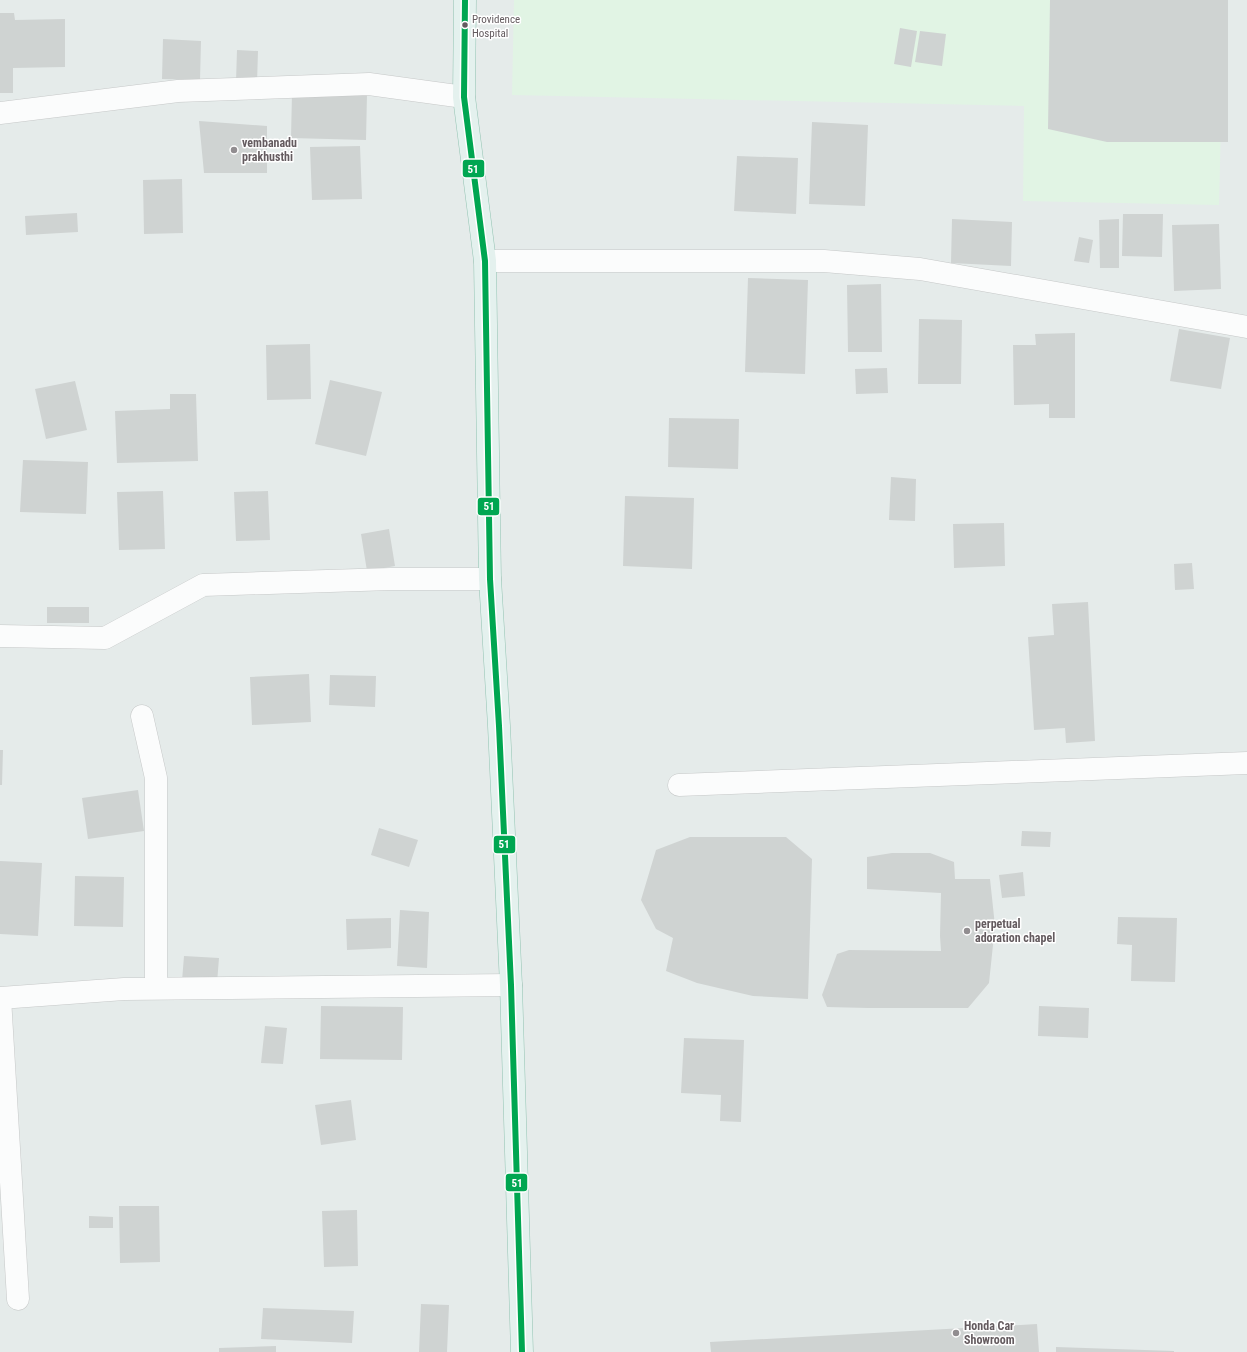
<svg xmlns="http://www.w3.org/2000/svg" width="1247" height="1352" font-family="'Roboto Condensed',sans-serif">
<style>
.medical{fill:#e1f4e4}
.building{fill:#cfd3d2}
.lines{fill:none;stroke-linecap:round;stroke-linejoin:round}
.minor-casing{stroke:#c6c8c8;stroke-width:23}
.trunk-casing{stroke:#92c3b2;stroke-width:23}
.minor{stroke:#fbfcfc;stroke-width:22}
.trunk{stroke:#e4f1ee;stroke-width:22}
.bus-1-casing{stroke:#fff;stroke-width:9}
.bus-1{stroke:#00a651;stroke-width:6}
.bus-dot{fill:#645b5f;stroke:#fff;stroke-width:1.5}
.poi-dot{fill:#918d90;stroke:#fff;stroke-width:1.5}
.labels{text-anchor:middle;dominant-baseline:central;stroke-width:3;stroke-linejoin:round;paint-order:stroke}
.bus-label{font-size:11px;fill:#645b5f;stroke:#fff;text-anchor:start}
.poi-label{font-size:12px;font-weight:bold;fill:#645b5f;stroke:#fff;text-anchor:start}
.line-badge{stroke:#fff;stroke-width:1.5}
.badge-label{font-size:11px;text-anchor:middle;font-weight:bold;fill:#fff}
</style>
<rect width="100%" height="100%" fill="#e5ebea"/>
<path class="medical" d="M514,0H1224L1219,205L1023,201L1024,106L512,95Z"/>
<path class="building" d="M1050,0H1228V142H1107L1048,129Z
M0,13H14L15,20L65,19V67L13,68V93H0Z
M900,28L917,31L911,67L894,64Z
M920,31L946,34L942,66L915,62Z
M163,39L201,41L200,80L162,79Z
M237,50L258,51L257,83L236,82Z
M292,93L367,94L366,140L291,138Z
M199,121L267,126V173H204Z
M812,122L868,125L865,206L809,204Z
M360,146L362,199L312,200L310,147Z
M737,156L798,158L796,214L734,211Z
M182,179L183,233L144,234L143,180Z
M77,213L78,232L26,235L25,216Z
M1123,214H1163L1162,257L1122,256Z
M952,219L1012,222L1011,266L951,263Z
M1119,219V268H1100L1099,220Z
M1219,224L1221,289L1174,291L1172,225Z
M1079,237L1093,240L1089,263L1074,261Z
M748,278L808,280L805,374L745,372Z
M881,284L882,352H848L847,285Z
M919,319L962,320L961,384H918Z
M1179,329L1230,338L1221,389L1170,381Z
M1075,333V418H1049V404L1014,405L1013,345H1036L1035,334Z
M310,344L311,399L267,400L266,345Z
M887,368L888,393L856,394L855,369Z
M330,380L382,392L366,456L315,444Z
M75,381L87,430L46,439L35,389Z
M170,394H196L198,461L117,463L115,411L170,409Z
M669,418L739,419L738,469L668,467Z
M23,460L88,462L86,514L20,512Z
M891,477L916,479L915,521L889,520Z
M163,491L165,549L119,550L117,492Z
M268,491L270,540L236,541L234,492Z
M625,496L694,498L692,569L623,566Z
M1004,523L1005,566L954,568L953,524Z
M389,529L395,566L367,571L361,534Z
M1192,563L1194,589L1175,590L1174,564Z
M1088,602L1095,741L1066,743L1065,728L1034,730L1028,637L1054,635L1052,604Z
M47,607H89V623H47Z
M309,674L311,722L252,725L250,677Z
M330,675L376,676L375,707L329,705Z
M0,750H3L2,785H0Z
M138,790L144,831L88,839L82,798Z
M379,828L418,840L409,867L371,855Z
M1022,831L1051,832L1050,847L1021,846Z
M690,837H786L812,859L808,999L753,996L697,983L666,971L673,938L656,929L641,900L656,850Z
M892,853H930L954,862L955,879H990L995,926L989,983L968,1008H868L827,1007L822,995L837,954L849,950L941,951L940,936L941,893L867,889V857Z
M0,861L42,863L38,936L0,934Z
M1023,872L1025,896L1002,898L999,875Z
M75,876L124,877L123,927L74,926Z
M400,910L429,912L427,968L397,966Z
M1118,917L1177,918L1175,982L1131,981L1132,945L1117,944Z
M391,918V948L347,950L346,919Z
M184,956L219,958L217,983L182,981Z
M321,1006L403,1007L402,1060L320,1059Z
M1039,1006L1089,1008L1088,1038L1038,1036Z
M265,1026L287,1028L283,1064L261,1063Z
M684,1038L744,1040L741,1122L720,1121L721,1095L681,1093Z
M351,1100L356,1140L321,1145L315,1105Z
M119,1206H159L160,1262L120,1263Z
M357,1210L358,1266L324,1267L322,1211Z
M89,1216L113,1217V1228H89Z
M421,1304L449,1305L447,1352H419Z
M263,1308L354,1311L352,1343L261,1339Z
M1037,1324L1039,1352H711L710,1342Z
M276,1346V1352H219V1348Z
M1056,1347L1174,1351V1352H1056Z"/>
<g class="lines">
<defs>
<path id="minor" d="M0,113L178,91L369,84L464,97
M485,261H824L920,269L1247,327
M0,636L105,638L203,585L391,579H490
M142,716L156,778V988
M679,785L1247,763
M18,1299L0,998L124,989L511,985"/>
<path id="trunk" d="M465,0L464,97L485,261L490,579L499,726L511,985L522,1352"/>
</defs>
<use href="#minor" class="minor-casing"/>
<use href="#trunk" class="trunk-casing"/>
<use href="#minor" class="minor"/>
<use href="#trunk" class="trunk"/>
<defs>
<path id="bus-1" d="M465,0L464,97L485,261L490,579L499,726L511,985L522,1352"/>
</defs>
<use href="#bus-1" class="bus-1-casing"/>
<use href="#bus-1" class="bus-1"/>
</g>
<circle class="bus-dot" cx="465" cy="25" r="3.5"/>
<g class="poi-dot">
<circle cx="234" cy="150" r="4"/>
<circle cx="967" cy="931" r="4"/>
<circle cx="956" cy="1333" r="4"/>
</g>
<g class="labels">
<g class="bus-label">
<text x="472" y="19">Providence<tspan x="472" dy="14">Hospital</tspan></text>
</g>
<g class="poi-label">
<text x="242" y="143">vembanadu<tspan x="242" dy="14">prakhusthi</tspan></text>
<text x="975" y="924">perpetual<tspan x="975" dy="14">adoration chapel</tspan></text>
<text x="964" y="1326">Honda Car<tspan x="964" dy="14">Showroom</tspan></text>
</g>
</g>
<g class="line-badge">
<rect x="462" y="159" width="23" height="19" rx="4" fill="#00a651"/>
<rect x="477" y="497" width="23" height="19" rx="4" fill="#00a651"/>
<rect x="493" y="835" width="23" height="19" rx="4" fill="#00a651"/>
<rect x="505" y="1173" width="23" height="19" rx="4" fill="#00a651"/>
</g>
<g class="badge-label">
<text x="473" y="173">51</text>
<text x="489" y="510">51</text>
<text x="504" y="848">51</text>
<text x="517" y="1187">51</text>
</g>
</svg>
